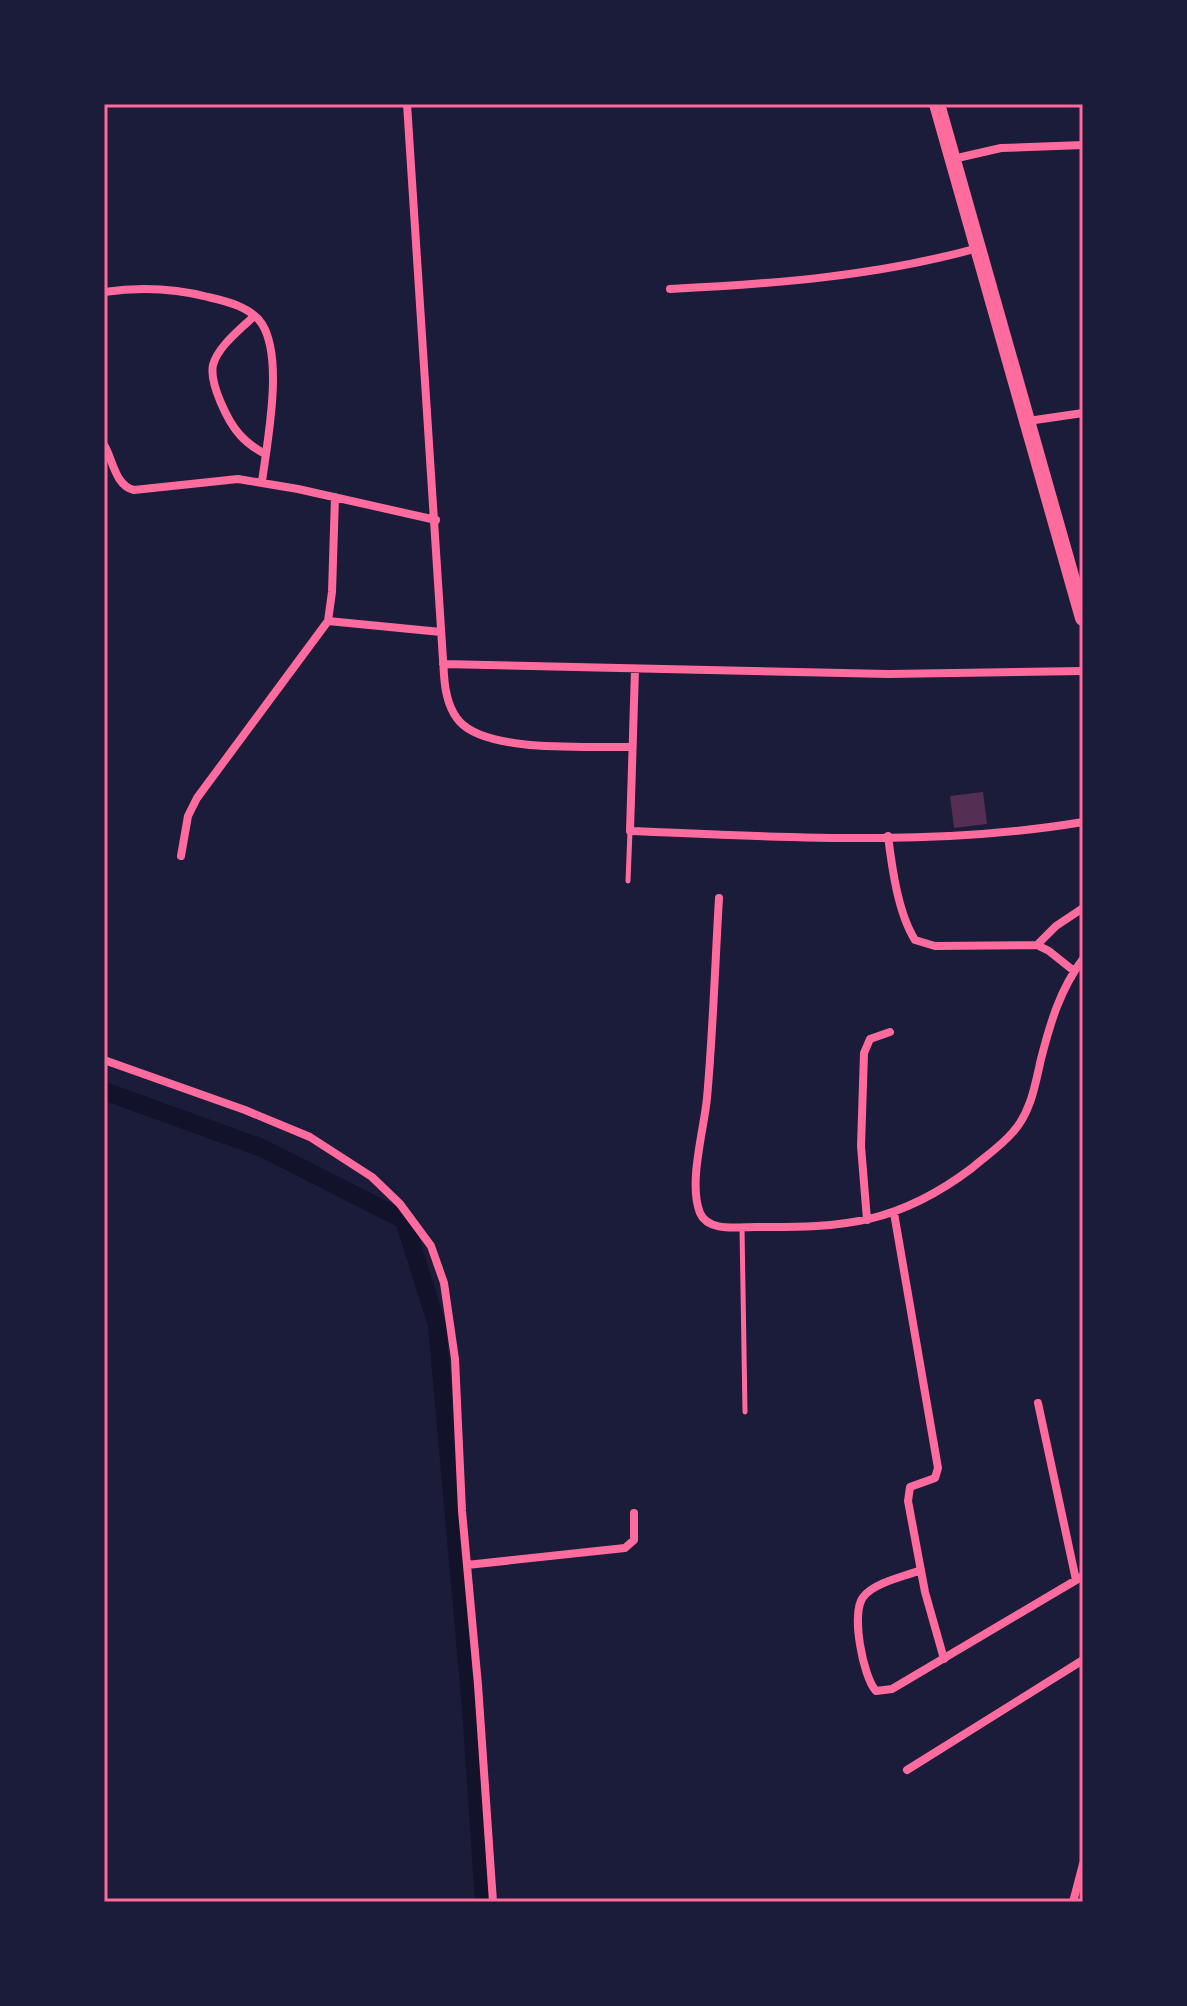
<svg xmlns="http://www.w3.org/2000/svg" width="1187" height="2006" font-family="Mulish,sans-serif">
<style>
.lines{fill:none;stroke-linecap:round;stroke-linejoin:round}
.canal{stroke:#12122b;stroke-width:18}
.building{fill:#542f53}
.service{stroke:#ff6b9d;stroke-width:5}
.minor{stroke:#ff6b9d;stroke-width:8}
.primary{stroke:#ff6b9d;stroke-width:16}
.neatline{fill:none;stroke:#ff6b9d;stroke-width:3}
</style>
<rect width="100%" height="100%" fill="#1b1b3a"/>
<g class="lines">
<path class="canal" d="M104,1091L262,1148L404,1220L437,1325L471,1708L484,1902"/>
</g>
<path class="building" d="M983,792L987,824L954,828L950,796Z"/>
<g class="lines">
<path class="service" d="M628,881L630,831
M742,1228L745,1412"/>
<path class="minor" d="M407,104L444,675C445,691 448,709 460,722C489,753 589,746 631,747
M953,159L1001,148L1083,145
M670,289C774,284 877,276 978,248
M104,292C139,287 173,288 208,297C226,301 251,307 262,324C284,359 267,442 262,482
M254,316C241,329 218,346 213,365C209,383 228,422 240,435C247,443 256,449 265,454
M1028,421L1083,413
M104,445C113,459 115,486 134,490L238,479L298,489L436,520
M328,621L441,632
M443,664L888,674L1083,671
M635,670L630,831C780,837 934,847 1083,822
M888,836C892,868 898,913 915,940L935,946L1037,945L1049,951L1074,971
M181,856L188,816L197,798L328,621L332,592L335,497
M719,898C715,965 713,1032 707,1098C704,1130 688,1183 700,1213C708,1232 737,1227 755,1227C844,1228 898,1224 972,1168C986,1156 1001,1146 1013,1132C1031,1112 1035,1085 1041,1059C1050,1024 1060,989 1083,959
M1037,945L1056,926L1083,908
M104,1060L245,1110L310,1137L372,1177L400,1204L431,1246L444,1283L455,1359L462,1511L478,1685L493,1902
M894,1213L938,1468L935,1478L910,1487L908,1501L925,1592L944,1659
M867,1220L861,1146L864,1053L870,1039L890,1032
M1038,1403L1076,1580
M467,1565L625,1548L634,1540V1513
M921,1570C903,1577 876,1582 864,1596C850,1611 863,1677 876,1691L892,1689L1083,1576
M907,1770L1083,1660
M1073,1902L1083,1864"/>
<path class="primary" d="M937,104L1083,618"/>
</g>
<rect width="1187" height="2006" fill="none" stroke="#1b1b3a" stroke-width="212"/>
<rect x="106" y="106" width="975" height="1794" class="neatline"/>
</svg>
